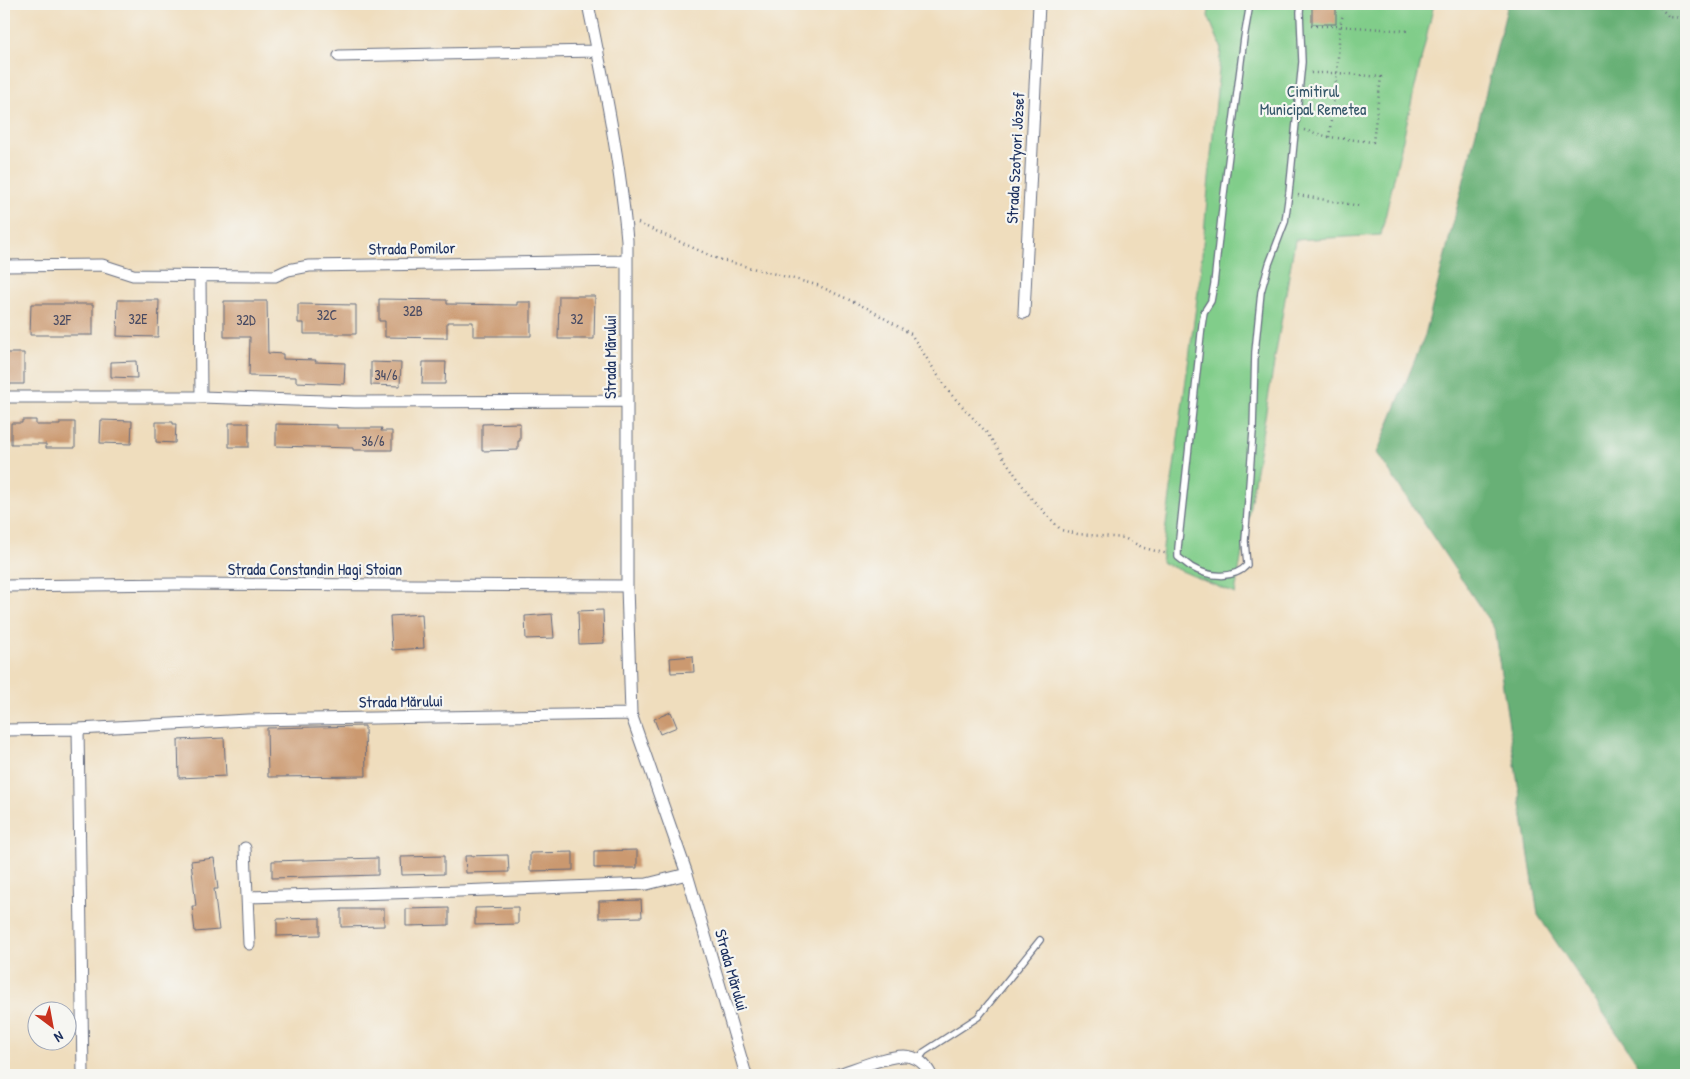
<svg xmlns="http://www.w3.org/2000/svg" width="1690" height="1079" font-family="'Patrick Hand',sans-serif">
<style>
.green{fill:#81cd8a;stroke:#4e7e74}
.forest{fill:#68b076;stroke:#42706a}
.building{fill:#cb996f}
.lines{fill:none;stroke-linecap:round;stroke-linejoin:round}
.lane-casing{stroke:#656c7f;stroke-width:8}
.street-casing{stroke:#656c7f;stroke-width:13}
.path{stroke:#656c7f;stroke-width:2.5;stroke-dasharray:1 4;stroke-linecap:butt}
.lane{stroke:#fff;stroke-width:5.5}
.street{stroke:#fff;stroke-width:11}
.labels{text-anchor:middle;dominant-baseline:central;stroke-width:4.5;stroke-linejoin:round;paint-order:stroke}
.number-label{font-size:14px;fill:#474a62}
.park-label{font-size:16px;fill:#345669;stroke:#f6f6f2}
.street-label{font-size:16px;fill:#1b2f5e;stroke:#f6f6f2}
</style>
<rect width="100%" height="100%" fill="#f6f6f2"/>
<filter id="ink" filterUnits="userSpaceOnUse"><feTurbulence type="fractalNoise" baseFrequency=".02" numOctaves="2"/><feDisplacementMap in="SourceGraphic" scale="10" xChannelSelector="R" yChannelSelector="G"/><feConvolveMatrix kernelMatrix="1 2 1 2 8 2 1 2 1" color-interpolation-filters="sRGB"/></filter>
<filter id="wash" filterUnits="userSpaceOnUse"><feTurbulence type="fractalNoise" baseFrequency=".0096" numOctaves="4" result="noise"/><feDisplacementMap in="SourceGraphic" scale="20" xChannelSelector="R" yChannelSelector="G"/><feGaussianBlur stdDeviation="1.12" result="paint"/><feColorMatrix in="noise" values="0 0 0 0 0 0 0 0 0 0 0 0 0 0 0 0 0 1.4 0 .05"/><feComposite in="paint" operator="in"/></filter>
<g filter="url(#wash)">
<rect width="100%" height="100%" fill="#efddbd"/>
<path class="green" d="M1210,4H1434L1381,235L1295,240L1235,594L1161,562L1200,277L1221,47L1208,16Z"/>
<path class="forest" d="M1508,4H1686V1075H1645L1538,915L1494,628L1377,453L1425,335Z"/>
<g id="blocks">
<path class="building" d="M1312,4H1336V24H1312Z
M559,296H595L594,339H558Z
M379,299L447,300V304L517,305V302H531V336H473V322H447V338L385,337V321H379Z
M118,300H159L158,337L117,336Z
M224,301H267L268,353L283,354V359L316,360L315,362L345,363L344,384L296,382V377L249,376L250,337H224Z
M31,304H93V335H30Z
M298,304L356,305V334H304V323H298Z
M4,353H24V384H9V376H4Z
M136,361L137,378L111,377V362Z
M371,362L401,363L400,386L371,385Z
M423,362H446L445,384H422Z
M22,420H36V425H60V422H75V448H46V444H11V423H22Z
M101,420L132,421L131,444L100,443Z
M156,422H173V424H176L175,443L156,442Z
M229,423H249V447H229Z
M520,423V441H518V450L482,451V424Z
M276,424L337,425V428H382L381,431H392V450H353V448L276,446Z
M603,610L604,643L579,644L578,611Z
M422,614L424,648L392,650L390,616Z
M552,614L554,638L526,639L525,616Z
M693,656L694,672L671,673L670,658Z
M671,712L677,727L660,734L654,719Z
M365,726L366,776L268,777L267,728Z
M224,738L226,776L179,778L178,740Z
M637,850V868H594V851Z
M573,852V870L530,871V853Z
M508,855L509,872L466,873L465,856Z
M444,856V874L402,875L401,857Z
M214,858L218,889H214L219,930L195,932L192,906H196L191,861Z
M378,858V875L272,878V861Z
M641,900L642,917L599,918V901Z
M518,907V924L475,925V908Z
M449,908V925L406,926V909Z
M341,909H384V926L341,927Z
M320,918V935L277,936V919Z"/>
</g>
</g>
<g filter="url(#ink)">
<use href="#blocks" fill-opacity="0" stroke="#656c7f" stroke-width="1"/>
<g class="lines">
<defs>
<path id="lane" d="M1250,4L1244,38L1222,209L1214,284L1211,301L1204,312L1202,325L1178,548V557C1182,560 1187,564 1191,567C1208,577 1234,580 1247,565L1245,541L1253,431L1255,352L1261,292L1269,264L1285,222L1289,193L1302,62L1300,12L1301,4
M918,1060L924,1052L978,1017L1040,940"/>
<path id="street" d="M588,4C604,82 620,161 627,240V586L631,714L687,874L746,1075
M339,56L598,51
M4,266L102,265L133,275L275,276L288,270L309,266L626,261
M200,276L201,397
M1024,313L1039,4
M4,397H201L355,402L626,401
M4,586L177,584L627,586
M78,729L248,720L631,714
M4,730L78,729L83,1075
M245,848L249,944
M247,897L459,891L647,884L687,874
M836,1075C855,1069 885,1056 904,1056C917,1056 926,1065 931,1075"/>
</defs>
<use href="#lane" class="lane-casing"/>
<use href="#street" class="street-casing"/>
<path class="path" d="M1657,4L1669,17L1686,18
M1311,26H1340L1409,31
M1304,130L1329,137L1373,142L1381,77L1337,73H1309
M1329,137L1337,73L1340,26L1343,14
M1298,195L1360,206
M638,223L718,259L817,285L867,308L911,334L948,391L987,433L1031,498L1061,530L1078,534L1124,538L1144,548L1168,554"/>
<use href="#lane" class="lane"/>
<use href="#street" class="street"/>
</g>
</g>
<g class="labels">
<g class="number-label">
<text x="413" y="310">32B</text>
<text x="327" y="314">32C</text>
<text x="138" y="318">32E</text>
<text x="577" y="318">32</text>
<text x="62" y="319">32F</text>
<text x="246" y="319">32D</text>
<text x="386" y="374">34/6</text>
<text x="373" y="440">36/6</text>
</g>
<g class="park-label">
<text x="1313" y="91">Cimitirul<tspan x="1313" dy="18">Municipal Remetea</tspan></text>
</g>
<g class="street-label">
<text transform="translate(1015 158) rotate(-87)">Strada Szotyori József</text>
<text transform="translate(412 248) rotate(-1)">Strada Pomilor</text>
<text transform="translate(610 357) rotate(-90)">Strada Mărului</text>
<text x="315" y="569">Strada Constandin Hagi Stoian</text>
<text transform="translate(401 701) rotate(-1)">Strada Mărului</text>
<text transform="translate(732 970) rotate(74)">Strada Mărului</text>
</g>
</g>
<rect width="1690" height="1079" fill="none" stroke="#f6f6f2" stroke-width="20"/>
<g transform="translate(52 1026) rotate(148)"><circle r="24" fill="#f6f6f2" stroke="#9ea6b7"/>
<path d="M0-4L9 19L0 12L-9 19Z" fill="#c8321e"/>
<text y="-8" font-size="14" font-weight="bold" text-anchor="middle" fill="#1b2f5e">N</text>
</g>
</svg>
